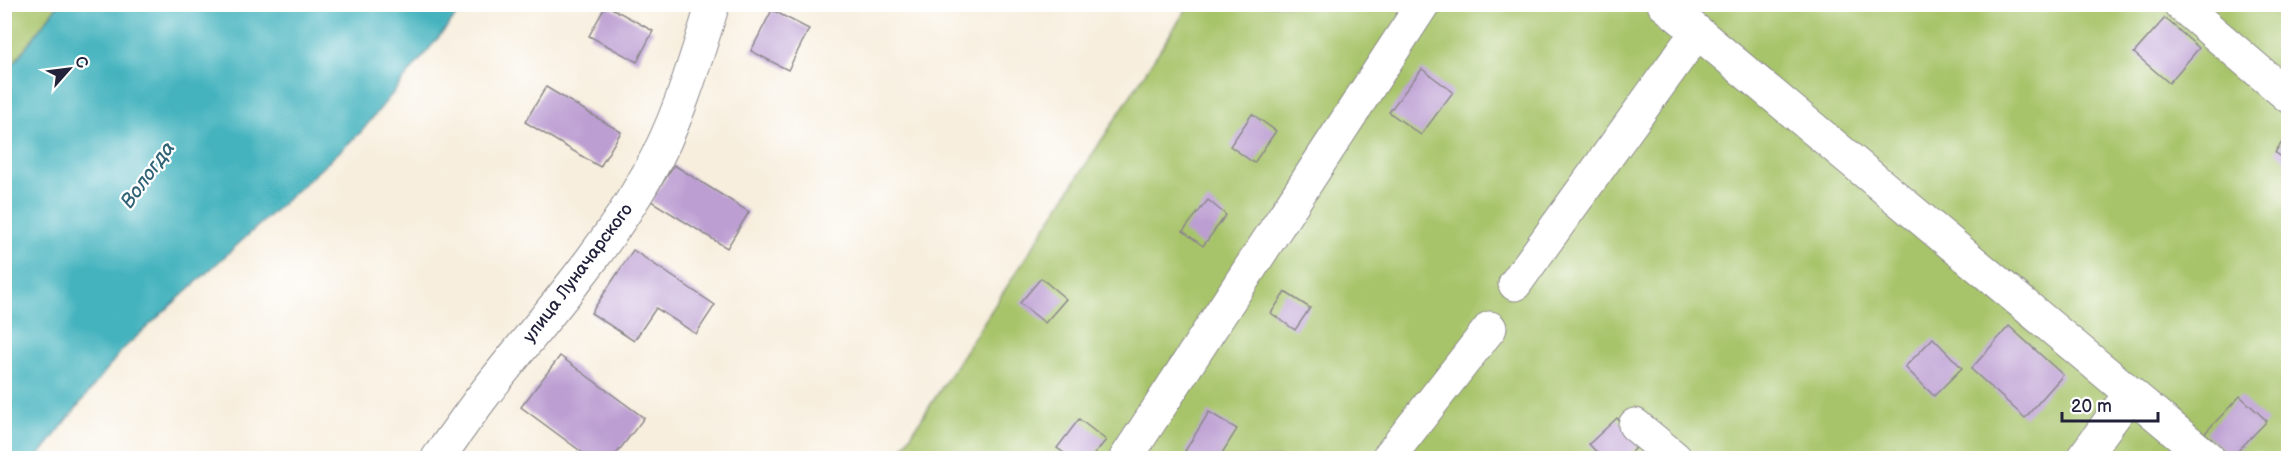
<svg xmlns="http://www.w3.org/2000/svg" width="2293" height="463" font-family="'Balsamiq Sans',sans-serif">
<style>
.green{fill:#a8c46a;stroke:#657352;stroke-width:1.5}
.water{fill:#44b3be;stroke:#336a7c;stroke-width:1.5}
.building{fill:#bc9ed2}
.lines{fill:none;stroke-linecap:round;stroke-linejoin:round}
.minor-casing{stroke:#8c888c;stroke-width:35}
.minor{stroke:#fff;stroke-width:33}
.labels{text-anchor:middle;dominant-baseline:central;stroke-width:4.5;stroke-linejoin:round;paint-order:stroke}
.street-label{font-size:18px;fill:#22223b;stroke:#fff}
.water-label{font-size:20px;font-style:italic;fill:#316376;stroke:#fff}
</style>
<rect width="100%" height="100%" fill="#fff"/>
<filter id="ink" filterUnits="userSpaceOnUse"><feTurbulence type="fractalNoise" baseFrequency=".0167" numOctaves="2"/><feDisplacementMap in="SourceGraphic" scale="12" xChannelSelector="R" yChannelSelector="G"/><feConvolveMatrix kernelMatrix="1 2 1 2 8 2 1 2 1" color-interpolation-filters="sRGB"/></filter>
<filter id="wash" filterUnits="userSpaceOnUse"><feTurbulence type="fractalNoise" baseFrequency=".008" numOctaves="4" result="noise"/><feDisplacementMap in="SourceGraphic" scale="24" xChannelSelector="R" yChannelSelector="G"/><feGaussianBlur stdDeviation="1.35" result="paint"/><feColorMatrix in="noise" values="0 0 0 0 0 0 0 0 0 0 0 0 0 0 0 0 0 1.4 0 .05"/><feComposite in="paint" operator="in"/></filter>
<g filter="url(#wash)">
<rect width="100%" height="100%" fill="#f7eedd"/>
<path class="green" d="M5,4L58,5L5,75L4,5Z
M1189,5H2288V458H896Z"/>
<path class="water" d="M58,5H465L361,132L122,350L37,458H5V75Z"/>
<g id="blocks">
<path class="building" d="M606,5L653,31L637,62L589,36Z
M772,10L809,29L788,70L751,51Z
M2165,18L2199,48L2169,83L2134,53Z
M1422,69L1453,92L1421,135L1389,112Z
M546,87L621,132L600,167L525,122Z
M1252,114L1276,131L1254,163L1230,146Z
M2288,134V162L2275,152Z
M674,165L749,212L727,248L651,201Z
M1208,200L1226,215L1203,246L1183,231Z
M633,250L715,305L696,334L656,308L634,341L591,313Z
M1041,278L1066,299L1045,323L1020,303Z
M1285,292L1310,308L1295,330L1271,313Z
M2009,326L2063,375L2025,418L1971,369Z
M1933,338L1962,368L1934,396L1905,367Z
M560,356L644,418L613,458H590L521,407Z
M2240,396L2267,421L2231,458L2205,433Z
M1209,412L1237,429L1219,458H1197L1185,451Z
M1617,418L1641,443L1624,458H1602L1589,444Z
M1079,419L1106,440L1091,458H1071L1057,448Z"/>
</g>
</g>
<g filter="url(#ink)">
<use href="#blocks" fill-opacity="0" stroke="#8c888c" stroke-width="1.5"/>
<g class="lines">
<defs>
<path id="minor" d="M1664,4L2208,458
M2180,4L2288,96
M1515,284L1697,32
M1635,425L1675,458
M438,458C454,436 469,414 486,392C542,320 603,254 648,174C678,122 695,61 713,4
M1126,458L1423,4
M1388,458L1490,328
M2083,458L2130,394"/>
</defs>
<use href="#minor" class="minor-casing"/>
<use href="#minor" class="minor"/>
</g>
</g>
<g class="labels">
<g class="street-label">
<text transform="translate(578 273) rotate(-53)">улица Луначарского</text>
</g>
<g class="water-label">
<text transform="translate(148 175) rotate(-54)">Вологда</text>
</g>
</g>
<rect width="2293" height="463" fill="none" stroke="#fff" stroke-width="24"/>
<g transform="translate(69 69) rotate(62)" stroke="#ffffff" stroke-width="4.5" paint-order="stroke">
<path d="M0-4.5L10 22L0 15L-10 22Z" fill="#22223b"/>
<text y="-9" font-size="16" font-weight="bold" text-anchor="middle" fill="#22223b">С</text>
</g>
<path d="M2062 412v9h96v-9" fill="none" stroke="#22223b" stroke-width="3"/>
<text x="2071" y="412" font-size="18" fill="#22223b" stroke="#ffffff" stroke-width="4.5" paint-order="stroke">20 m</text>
</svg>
